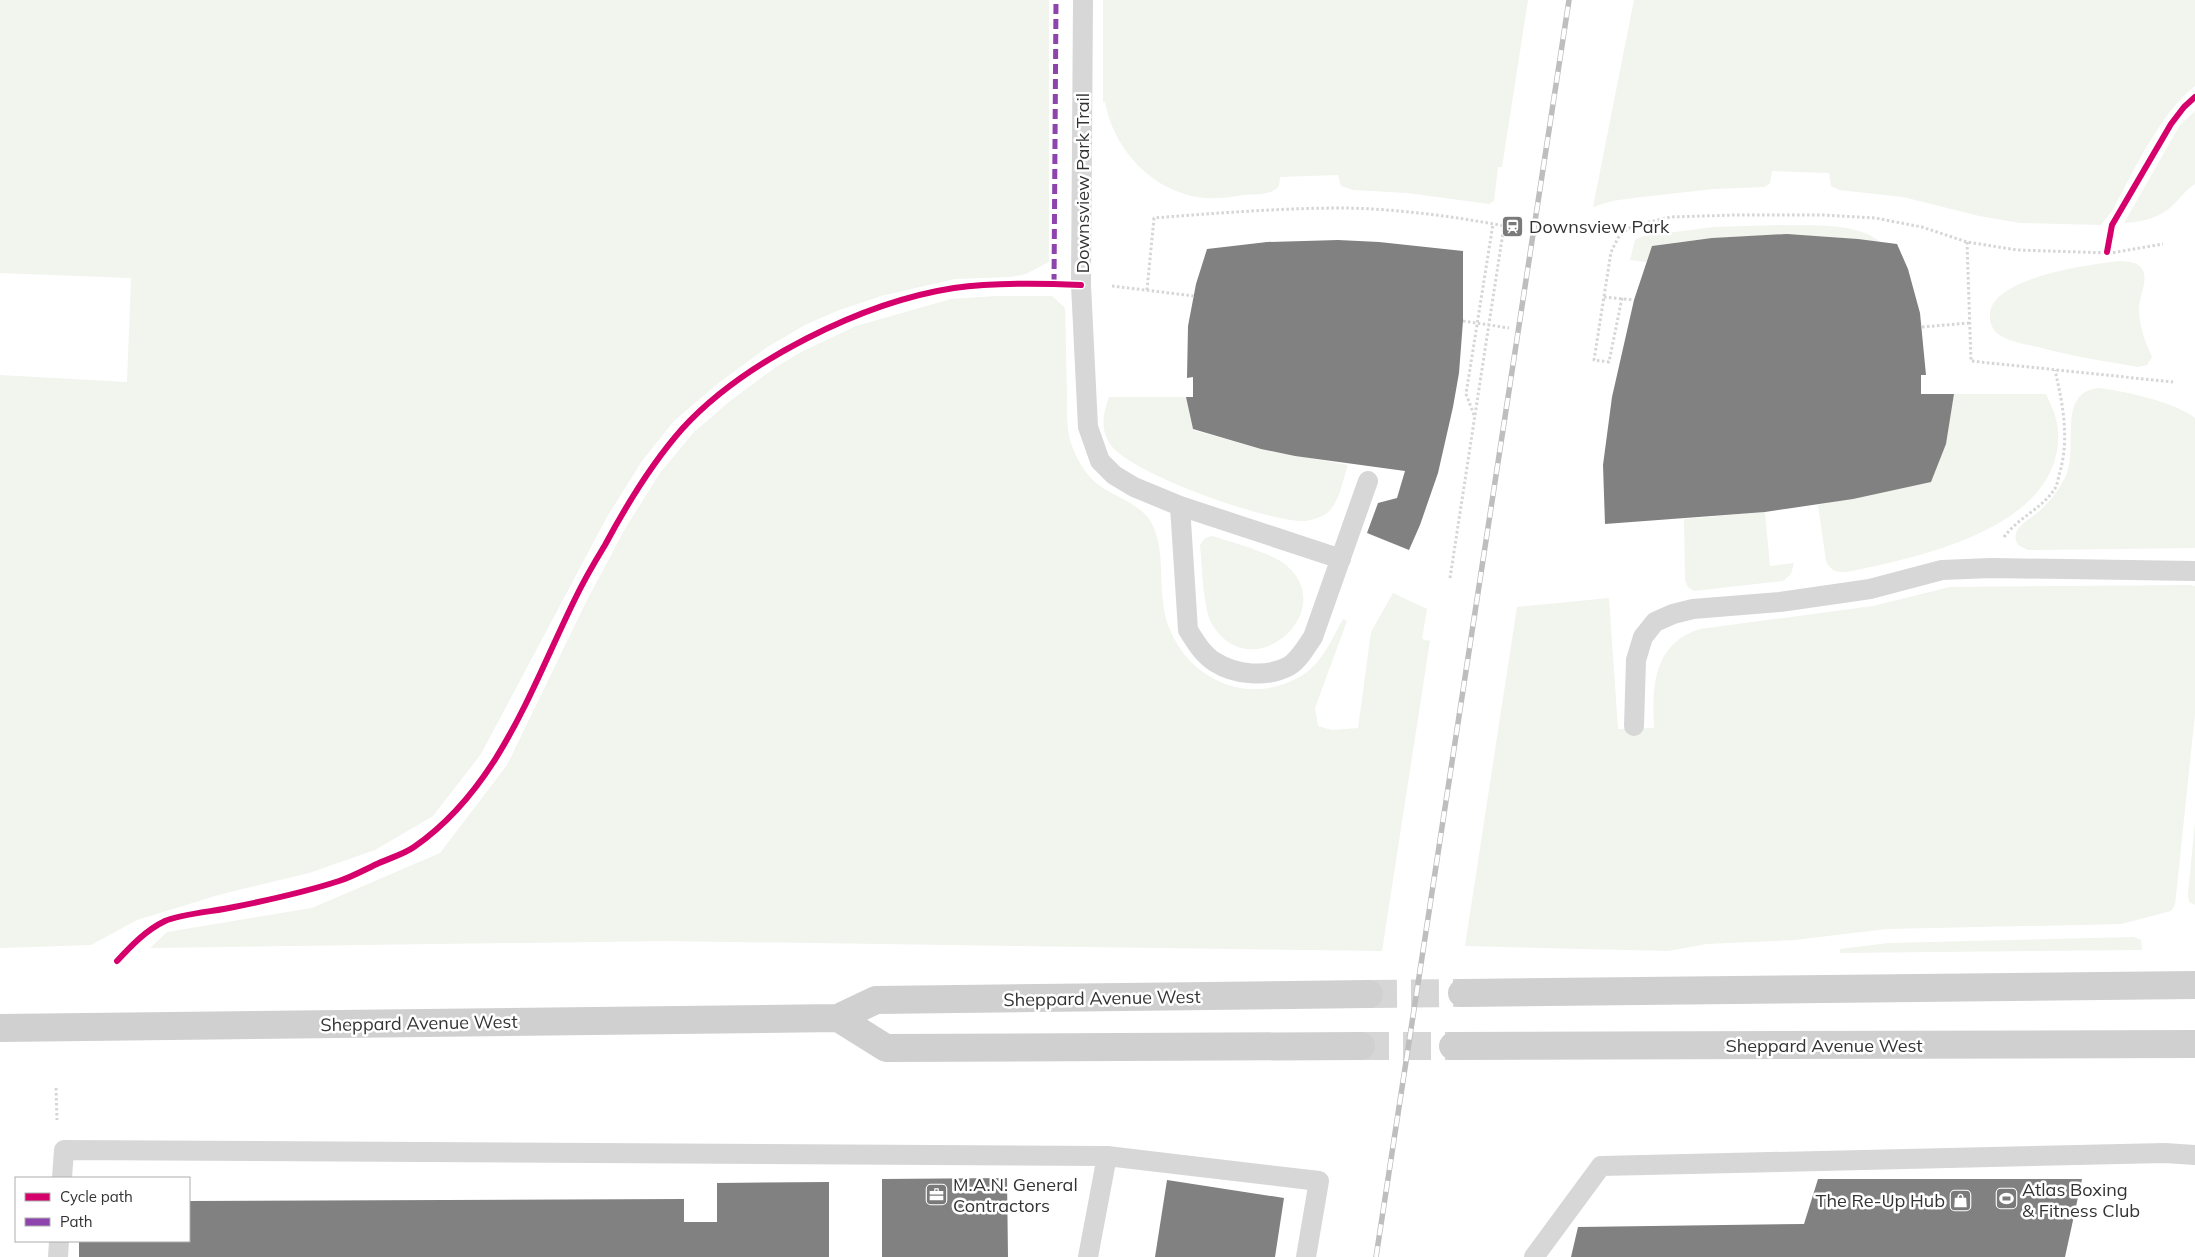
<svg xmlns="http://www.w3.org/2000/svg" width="2195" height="1257" font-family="Mulish,sans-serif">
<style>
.green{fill:#f1f5ed}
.building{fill:#818181}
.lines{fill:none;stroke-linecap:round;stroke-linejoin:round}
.secondary-tunnel{stroke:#d6d6d6;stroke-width:28;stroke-dasharray:28 14;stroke-linecap:butt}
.path{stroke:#d6d6d6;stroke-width:3;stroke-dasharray:2.5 2.5;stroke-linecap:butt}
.service{stroke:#d7d7d7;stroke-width:20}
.secondary{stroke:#d0d0d0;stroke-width:28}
.rail-casing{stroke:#bebebe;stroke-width:5.5}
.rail{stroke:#fff;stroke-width:4;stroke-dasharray:11;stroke-linecap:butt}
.quiet{stroke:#8e44ad;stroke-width:5;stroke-dasharray:10 5;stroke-linecap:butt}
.cycleway-casing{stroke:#fff;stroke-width:9}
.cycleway{stroke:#d6006c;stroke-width:6}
.labels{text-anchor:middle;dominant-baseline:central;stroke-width:5;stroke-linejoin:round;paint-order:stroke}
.street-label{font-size:18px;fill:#333;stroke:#fff}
.poi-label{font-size:18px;fill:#333;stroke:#fff;text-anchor:start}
</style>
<rect width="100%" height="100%" fill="#fff"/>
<path class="green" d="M0,0H1049V262L1026,274L1010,277L955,279L881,296L837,311L805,325L766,348L716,385L674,421L642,461L607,517L481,754L433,816L375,850L309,873L222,894L137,920L91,945L0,948V375L127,382L131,278L0,273Z
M1103,0H1528L1502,167H1498L1494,201L1489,204L1407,193L1353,190L1341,186L1338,175L1280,177L1279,186C1271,196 1255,194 1243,195C1231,197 1218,199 1205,198C1154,193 1114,151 1105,102H1103Z
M1634,0H2195V86C2160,113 2133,173 2112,211L2101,225L2020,223L1979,216L1903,197L1839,190L1831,186L1829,173L1772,171L1770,183L1765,187L1714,189L1641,197L1612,201L1593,207Z
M2195,111V184C2185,190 2180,199 2172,206C2158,219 2141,222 2124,223L2180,125Z
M1781,225C1811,226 1857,222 1880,242C1804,231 1727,234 1652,246L1646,262L1630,260L1635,240L1643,236L1714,227Z
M2120,261C2128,262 2137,261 2142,269C2149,280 2139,296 2139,308C2139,326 2145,341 2152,357L2147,365L2138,367C2104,361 2071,356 2038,347C2025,344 2009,342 1998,334C1992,329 1989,321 1990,314C1992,277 2092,264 2120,261Z
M995,296H1052L1065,308C1066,335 1066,363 1067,391C1067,407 1066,425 1070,440C1075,456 1083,471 1095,482C1115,499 1143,502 1154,528C1166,558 1157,594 1168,625C1189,683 1255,709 1307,672C1325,658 1332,638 1343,619L1347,621L1315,708L1318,726L1332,730L1358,728L1371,632L1393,593L1427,609L1422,639L1430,641L1382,951L665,941L150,948L167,932L312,908L440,853L507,765L586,602L626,527L660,473L693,433L730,401L776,367L801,352L856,326L951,299Z
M2099,388C2124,391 2175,402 2195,418V548L2028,550L2018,545C2016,541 2014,535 2017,531C2021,523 2031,518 2037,513C2049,503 2061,488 2067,473C2078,444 2057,392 2099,388Z
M1954,394H2046C2051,405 2057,417 2058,430C2064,526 1924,556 1852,571C1841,573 1831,573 1826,561L1818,505L1931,481L1946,444Z
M1109,397H1186L1193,430L1261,449L1348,465C1343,479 1339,504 1327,513C1322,517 1312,520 1306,521C1270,523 1130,474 1110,444C1100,429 1103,413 1109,397Z
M1765,512L1770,566L1794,563L1791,574L1783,581L1694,591L1688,587L1685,581L1684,519Z
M1212,536C1231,542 1272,553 1286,565C1341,611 1251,690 1212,624C1203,609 1202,564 1200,545L1205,538Z
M2191,585L2195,586V714L2175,905L2171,911L2121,924L1887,929L1794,940L1707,944L1668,951L1465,946L1517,607L1609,598L1618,729L1654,728C1652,686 1653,644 1700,629L1873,606L1950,587Z
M2195,822V905L2189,902L2188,894Z
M2134,937L2141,940L2142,950L1840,953V949L1889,943Z"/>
<path class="building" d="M1787,234L1858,239L1897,244L1908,269L1920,313L1926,375H1921V394H1954L1946,444L1931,482L1853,499L1765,512L1605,524L1603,465L1612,397L1634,300L1652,246L1712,238Z
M1338,240L1379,242L1463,251V321L1459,373L1453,407L1438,473L1420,525L1409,550L1367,533L1378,503L1397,498L1405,471L1295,456L1261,449L1193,429L1186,397H1193V377L1187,378L1188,326L1196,284L1207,249L1267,242Z
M1007,1178L1008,1257H882V1179Z
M1818,1179H2082L2065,1257H1571L1578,1227L1804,1224Z
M1167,1180L1284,1198L1275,1257H1155Z
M829,1182V1257H79V1241H189V1201L684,1199V1222H717V1183Z"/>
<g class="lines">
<path class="secondary-tunnel" d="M1369,994L1462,993
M1361,1046H1453"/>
<path class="path" d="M1967,242L1971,361L2173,382
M1112,286L1194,296
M1147,290L1154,218C1217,213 1281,208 1344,208C1404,209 1466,218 1525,230
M1604,297L1634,300
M1622,298L1609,362L1594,360L1611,252L1618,238L1627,229L1637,225L1670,217L1735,215H1823L1875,218L1922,227L1967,242L2017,250L2111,253L2163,244
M1463,321L1509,328
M1922,327L1969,323
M1474,415L1466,394L1493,224
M2004,537C2018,518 2041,509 2054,490C2057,486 2058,480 2059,475C2070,440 2063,405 2055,370
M1450,578L1504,226
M56,1088L57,1120"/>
<path class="service" d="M1083,0L1081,285L1088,427L1100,461L1114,475L1134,487L1180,506L1341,559
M1180,506L1188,630C1195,641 1203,655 1215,662C1235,675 1267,678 1289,666C1299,660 1306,647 1313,637L1368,481
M1634,726L1636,660L1643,637L1655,622L1673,614L1693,609L1780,602L1870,589L1942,570L1991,568L2195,571
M1107,1156L1319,1181L1306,1257
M62,1178L64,1150L1107,1156L1088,1257
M58,1257L59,1241
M1534,1257L1601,1166L2165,1153L2195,1155"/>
<path class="secondary" d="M1462,993L2195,985
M838,1018L886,1048L1361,1046
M0,1028L838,1018L876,1000L1369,994
M1453,1046L2195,1044"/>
<defs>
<path id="rail" d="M1376,1257L1569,0"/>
</defs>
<use href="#rail" class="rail-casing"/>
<use href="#rail" class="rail"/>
<path class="quiet" d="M1054,284L1056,0"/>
<defs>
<path id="cycleway" d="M2107,252L2112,225L2171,124L2184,107L2195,97
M117,961C131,946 146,930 165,921C180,914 217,911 234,907C269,900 305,892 339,881C352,877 366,869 379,863C390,858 404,854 414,847C498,789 531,689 574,601C583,582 594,563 605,545C627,504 651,464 682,429C744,361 863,302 954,288C996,282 1039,283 1081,285"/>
</defs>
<use href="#cycleway" class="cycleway-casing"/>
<use href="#cycleway" class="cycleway"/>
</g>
<defs>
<symbol id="station-square" viewBox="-11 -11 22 22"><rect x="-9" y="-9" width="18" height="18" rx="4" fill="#7a7a7a" stroke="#fff"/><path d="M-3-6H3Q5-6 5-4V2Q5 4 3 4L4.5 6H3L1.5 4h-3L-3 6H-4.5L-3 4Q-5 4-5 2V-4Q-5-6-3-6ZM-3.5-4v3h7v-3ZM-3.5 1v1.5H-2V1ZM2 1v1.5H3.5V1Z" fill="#fff"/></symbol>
<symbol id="office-square" viewBox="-11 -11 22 22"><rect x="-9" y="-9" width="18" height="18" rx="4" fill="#7a7a7a" stroke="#fff"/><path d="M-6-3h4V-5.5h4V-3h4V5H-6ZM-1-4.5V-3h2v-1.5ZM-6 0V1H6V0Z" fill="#fff"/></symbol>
<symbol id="stadium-square" viewBox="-11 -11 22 22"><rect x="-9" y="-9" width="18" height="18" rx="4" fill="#7a7a7a" stroke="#fff"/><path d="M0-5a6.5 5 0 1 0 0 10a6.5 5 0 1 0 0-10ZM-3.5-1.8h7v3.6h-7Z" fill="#fff"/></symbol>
<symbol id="shop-square" viewBox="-11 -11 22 22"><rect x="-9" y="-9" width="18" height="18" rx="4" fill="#7a7a7a" stroke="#fff"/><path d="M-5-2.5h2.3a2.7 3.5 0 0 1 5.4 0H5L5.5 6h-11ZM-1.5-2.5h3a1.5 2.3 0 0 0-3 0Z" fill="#fff"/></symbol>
</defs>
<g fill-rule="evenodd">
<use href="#station-square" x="1500" y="214" width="25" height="25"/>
<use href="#office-square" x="924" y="1182" width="25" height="25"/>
<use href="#stadium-square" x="1994" y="1186" width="25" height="25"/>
<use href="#shop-square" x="1948" y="1188" width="25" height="25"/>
</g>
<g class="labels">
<g class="street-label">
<text transform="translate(1082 183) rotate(-90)">Downsview Park Trail</text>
<text transform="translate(1102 998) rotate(-1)">Sheppard Avenue West</text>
<text transform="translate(419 1023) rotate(-1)">Sheppard Avenue West</text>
<text x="1824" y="1045">Sheppard Avenue West</text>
</g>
<g class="poi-label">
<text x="1529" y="226">Downsview Park</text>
<text x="953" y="1184">M.A.N. General<tspan x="953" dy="21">Contractors</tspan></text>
<text x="2022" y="1189">Atlas Boxing<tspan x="2022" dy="21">&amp; Fitness Club</tspan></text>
<text x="1945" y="1200" text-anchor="end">The Re-Up Hub</text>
</g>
</g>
<rect x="15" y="1177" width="175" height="65" fill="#ffffff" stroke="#adadad"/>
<rect x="25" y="1193" width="25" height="8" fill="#d6006c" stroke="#adadad"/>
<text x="60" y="1202" font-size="15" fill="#333333">Cycle path</text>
<rect x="25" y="1218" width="25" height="8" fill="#8e44ad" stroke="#adadad"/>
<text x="60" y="1227" font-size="15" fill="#333333">Path</text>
</svg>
